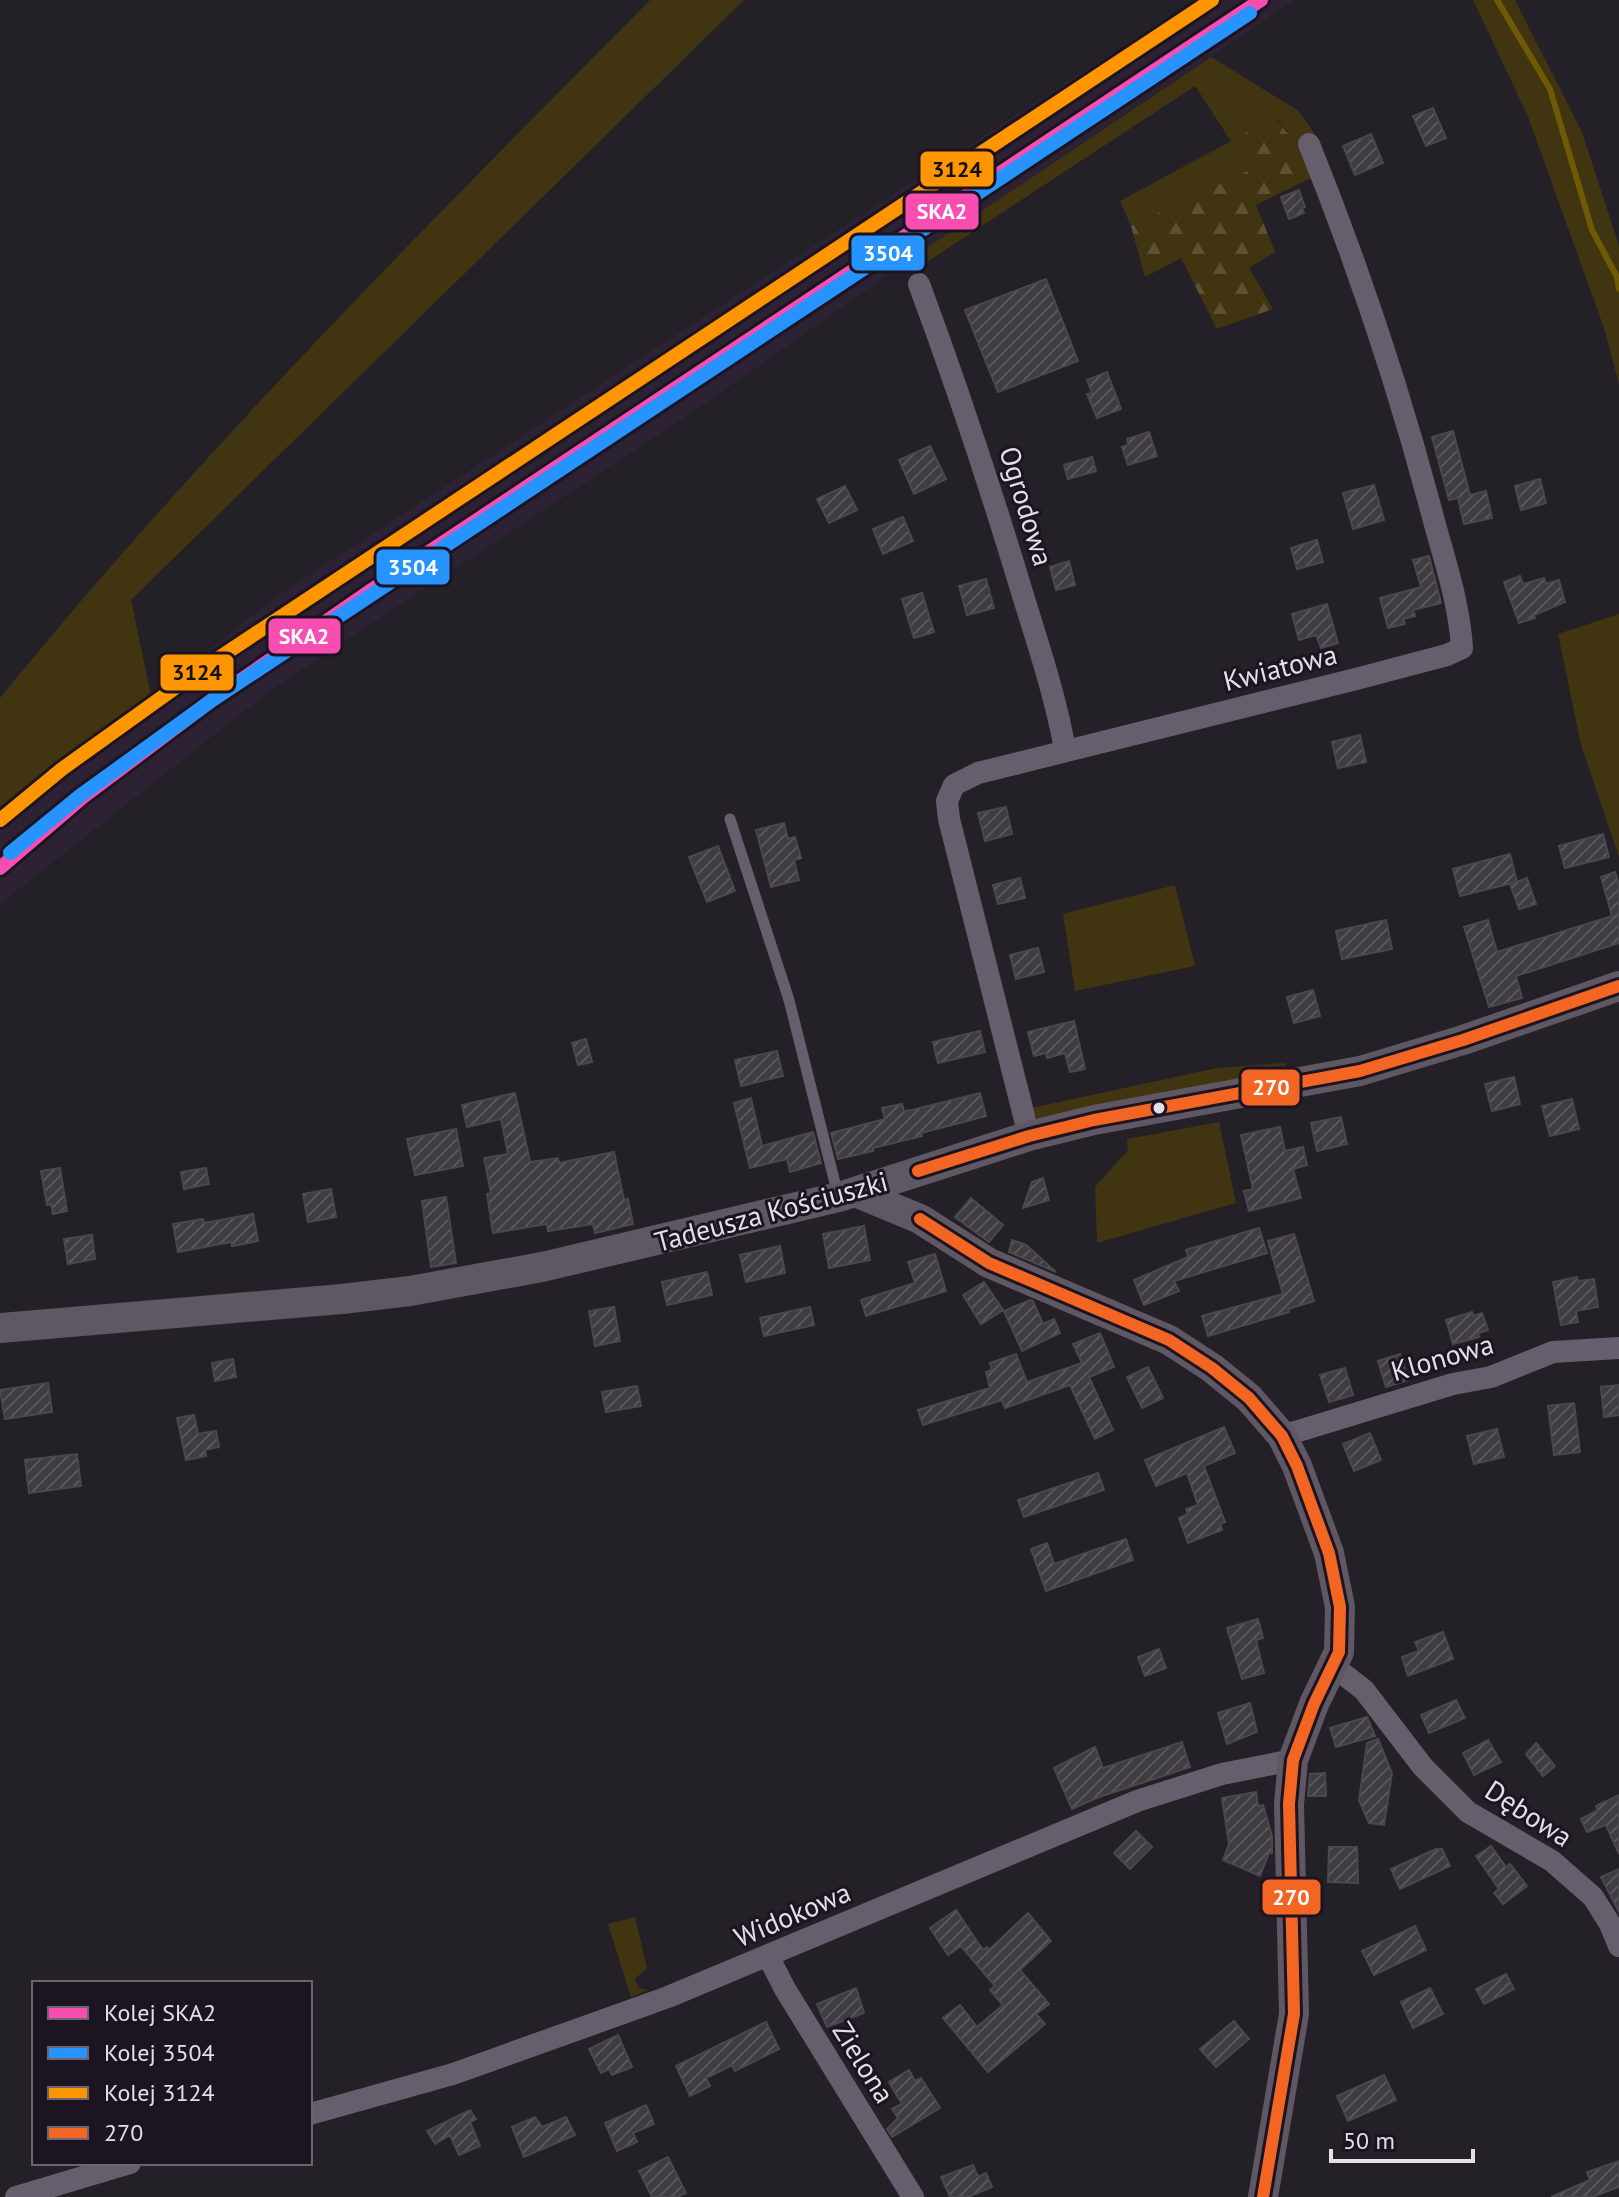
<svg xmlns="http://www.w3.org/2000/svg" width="1619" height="2197" font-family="'PT Sans',sans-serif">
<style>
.built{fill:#2d2234}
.grass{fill:#403411}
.forest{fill:url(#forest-firs)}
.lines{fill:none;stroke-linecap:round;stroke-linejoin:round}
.stream{stroke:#6f5905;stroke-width:6}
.building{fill:url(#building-hatch);stroke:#4b474e;stroke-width:2}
.lane{stroke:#665e6c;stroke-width:11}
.street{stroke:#665e6c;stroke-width:22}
.secondary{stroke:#605765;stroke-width:30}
.bus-1-casing{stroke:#1c1421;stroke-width:18}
.bus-1{stroke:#f26522;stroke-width:12}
.rail-1-casing{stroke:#1c1421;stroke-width:20}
.rail-2-casing{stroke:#1c1421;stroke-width:20}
.rail-3-casing{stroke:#1c1421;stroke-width:20}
.rail-1{stroke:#f84eb1;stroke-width:14}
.rail-2{stroke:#2693ff;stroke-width:14}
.rail-3{stroke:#ff9500;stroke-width:14}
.bus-dot{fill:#e4dee8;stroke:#1c1421;stroke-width:3}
.labels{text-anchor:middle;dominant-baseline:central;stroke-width:6;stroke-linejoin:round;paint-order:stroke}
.street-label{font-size:28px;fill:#e4dee8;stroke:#1c1421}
.line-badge{stroke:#1c1421;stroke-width:3}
.badge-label{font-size:22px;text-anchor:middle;font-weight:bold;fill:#fff}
.pale-badge-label{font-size:22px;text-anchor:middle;font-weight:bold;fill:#111}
</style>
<defs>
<pattern id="forest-firs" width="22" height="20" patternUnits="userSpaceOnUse" patternTransform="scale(2)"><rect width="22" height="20" fill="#403411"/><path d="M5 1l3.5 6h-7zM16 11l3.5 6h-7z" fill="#5b5134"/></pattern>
<pattern id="building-hatch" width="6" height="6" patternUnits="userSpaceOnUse" patternTransform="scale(2)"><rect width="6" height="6" fill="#3e3b41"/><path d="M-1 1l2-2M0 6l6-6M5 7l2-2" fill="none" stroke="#5a575c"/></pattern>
</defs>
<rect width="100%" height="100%" fill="#242028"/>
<path class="built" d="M1194,0H1294L919,253L706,403L271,690L0,904V813L279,595L714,310Z"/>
<path class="grass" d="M650,0H744L131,600L151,695L0,813V698C201,451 426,226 650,0Z
M1473,0H1515L1582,132L1619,246V384L1604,328L1527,114Z
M1211,57L1299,111L1318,139L1300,147L1275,118L1249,171L1131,226L1120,201L1231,141L1195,86L924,264L919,253Z
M1619,614V857L1581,745L1558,634Z
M1175,885L1195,966L1075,991L1063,914Z
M1285,1063L1286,1071L1038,1119L1031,1108L1217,1068Z
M1219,1122L1236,1203L1097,1243L1095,1187L1128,1150L1127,1139Z
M635,1917L647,1968L635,1979L639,1988L648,1990L631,1997L608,1924Z"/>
<path class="forest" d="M1274,118L1300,147L1313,177L1256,205L1275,252L1249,268L1273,309L1217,329L1181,258L1145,277L1131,226L1248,171L1231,141Z"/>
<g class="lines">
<path class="stream" d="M1497,0L1550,89L1592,230L1617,277L1619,289"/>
</g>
<path class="building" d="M1433,108L1446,138L1426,146L1413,116Z
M1371,134L1383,163L1355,175L1343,146Z
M1299,190L1305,207L1302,208L1304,213L1289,219L1281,197Z
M1046,279L1078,361L998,392L965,310Z
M1107,372L1121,409L1097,418L1087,394L1092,393L1087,380Z
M1453,431L1470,495L1486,491L1492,518L1464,524L1458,498L1449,500L1432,437Z
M1149,432L1157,456L1128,465L1122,447L1128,445L1127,439Z
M930,446L946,479L914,494L899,460Z
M1092,457L1096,471L1068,479L1064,465Z
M1540,479L1546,503L1521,510L1515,486Z
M1374,485L1384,520L1353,529L1343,493Z
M845,486L857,510L829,523L817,499Z
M903,517L913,541L883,554L873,529Z
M1317,540L1323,562L1297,569L1291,548Z
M1429,556L1441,603L1413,610L1415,616L1403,619L1405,624L1388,628L1380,598L1421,587L1413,560Z
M1069,561L1075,585L1056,590L1050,567Z
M1520,576L1523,584L1544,578L1546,584L1559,580L1565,602L1534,615L1535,618L1519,623L1504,582Z
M986,579L994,608L967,615L959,586Z
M922,593L934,632L914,638L902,599Z
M1327,604L1338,643L1321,648L1316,635L1299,640L1292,614Z
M1360,735L1366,762L1338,768L1332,742Z
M1006,807L1012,834L985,841L978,813Z
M784,823L788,839L795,837L801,858L794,860L799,880L771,887L756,830Z
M1603,834L1609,857L1565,868L1559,846Z
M718,846L735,891L707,902L689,857Z
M1510,854L1517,882L1527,878L1536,904L1519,909L1510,884L1516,882L1460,896L1453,869Z
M1615,872L1619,884V943L1516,976L1522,998L1489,1007L1464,927L1488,920L1497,952L1612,916L1601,877Z
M1020,878L1025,898L998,904L993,885Z
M1386,920L1392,949L1342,959L1336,931Z
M1038,948L1044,972L1016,979L1010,955Z
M1313,990L1320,1016L1294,1023L1287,997Z
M1074,1021L1085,1069L1070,1072L1065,1053L1047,1058L1046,1053L1034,1056L1028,1032Z
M980,1031L985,1052L938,1063L933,1042Z
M586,1039L592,1062L578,1065L572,1043Z
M777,1051L783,1076L741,1086L735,1060Z
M1514,1077L1520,1104L1492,1111L1485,1084Z
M515,1093L530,1162L558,1158L559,1163L614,1152L624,1200L628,1199L633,1224L595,1233L593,1224L548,1231L547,1224L493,1233L487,1194L491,1193L484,1158L508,1154L501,1119L467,1127L462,1105Z
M980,1093L986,1116L921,1133L922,1136L873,1148V1151L838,1159L831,1133L885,1119L882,1108L902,1104L904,1111L912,1110Z
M751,1098L762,1146L813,1132L821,1163L790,1172L787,1159L750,1168L734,1103Z
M1572,1099L1579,1129L1550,1136L1542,1106Z
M1341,1117L1347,1144L1317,1151L1311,1123Z
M1280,1127L1285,1151L1303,1147L1307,1165L1293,1169L1301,1198L1249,1211L1244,1191L1253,1189L1241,1135Z
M456,1129L463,1166L415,1175L407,1139Z
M60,1168L67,1211L53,1214L51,1204L47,1205L41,1171Z
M206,1168L209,1184L184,1189L181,1172Z
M1043,1178L1049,1200L1023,1208L1032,1182Z
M331,1189L336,1217L308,1222L303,1194Z
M446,1197L456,1263L431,1267L422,1201Z
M971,1198L1003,1225L989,1242L955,1217Z
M253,1214L258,1241L232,1246L231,1242L178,1252L173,1224L203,1219L204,1223Z
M864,1226L870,1260L829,1268L823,1234Z
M1259,1228L1267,1253L1174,1281L1179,1291L1144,1305L1134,1280L1188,1257L1186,1250Z
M1294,1234L1314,1301L1288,1309L1289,1312L1208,1336L1202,1316L1283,1294L1268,1241Z
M92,1235L95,1259L68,1264L64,1239Z
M1012,1240L1026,1245L1056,1272L1009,1252Z
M780,1246L785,1273L746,1282L740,1255Z
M935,1254L946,1291L866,1316L861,1300L915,1283L908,1262Z
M707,1272L712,1295L667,1305L662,1282Z
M1577,1277L1578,1281L1594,1279L1598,1307L1576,1311L1578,1322L1561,1325L1553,1282Z
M984,1282L1003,1310L981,1324L963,1295Z
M1030,1300L1033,1301L1043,1324L1054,1319L1060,1333L1022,1351L1004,1311Z
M614,1307L620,1341L595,1346L589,1311Z
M810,1307L814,1325L764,1336L760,1318Z
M1472,1312L1473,1316L1482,1313L1488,1330L1478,1333L1479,1337L1453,1344L1446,1320Z
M1100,1333L1114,1367L1089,1377L1113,1430L1095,1439L1070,1385L1005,1408L1002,1400L923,1425L918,1410L990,1388L986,1372L992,1370L990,1363L1016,1354L1027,1382L1082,1363L1073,1344Z
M1400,1354L1408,1380L1386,1387L1378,1361Z
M233,1359L236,1377L215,1381L212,1363Z
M1148,1367L1163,1398L1142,1408L1127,1377Z
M1345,1368L1353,1395L1329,1402L1320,1375Z
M48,1383L52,1412L5,1419L0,1390Z
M1619,1385V1415L1604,1417L1601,1387Z
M637,1386L641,1406L606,1412L602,1392Z
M1574,1403L1580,1452L1554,1455L1548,1406Z
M194,1415L198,1434L216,1431L219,1447L205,1450L206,1456L186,1460L177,1418Z
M1224,1427L1235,1453L1204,1466L1225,1522L1220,1524L1222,1530L1188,1543L1179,1518L1188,1514L1186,1509L1198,1505L1187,1473L1156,1486L1145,1460Z
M1497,1429L1504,1457L1474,1464L1467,1436Z
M1370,1433L1381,1460L1354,1471L1343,1444Z
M77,1454L81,1486L29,1493L25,1460Z
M1098,1473L1104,1490L1024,1517L1018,1500Z
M1126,1539L1133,1560L1046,1591L1031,1549L1047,1543L1054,1564Z
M1258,1619L1263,1638L1256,1640L1264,1673L1242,1679L1227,1628Z
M1443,1632L1453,1659L1408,1676L1402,1657L1419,1651L1415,1642Z
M1159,1649L1166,1668L1145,1676L1138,1657Z
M1456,1700L1465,1718L1429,1733L1421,1715Z
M1250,1703L1257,1732L1227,1744L1218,1713Z
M1367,1717L1375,1736L1336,1747L1330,1728Z
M1378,1739L1392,1773L1384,1825L1369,1823L1359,1800L1367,1743Z
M1488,1740L1501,1762L1474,1775L1463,1753Z
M1182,1742L1190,1767L1099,1797L1072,1809L1054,1768L1095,1747L1103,1768Z
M1536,1743L1555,1766L1543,1776L1526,1754Z
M1325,1773L1326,1796H1308L1310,1774Z
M1256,1792L1258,1806L1263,1805L1272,1836V1853H1269L1260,1876L1223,1860L1229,1844L1222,1798Z
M1619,1795V1854L1606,1825L1587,1832L1581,1819L1598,1810L1596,1806Z
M1136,1831L1152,1847L1130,1869L1114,1853Z
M1491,1846L1506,1867L1510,1864L1527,1886L1503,1904L1494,1893L1499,1889L1476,1856Z
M1329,1847H1357L1358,1883L1328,1882Z
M1436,1849H1442L1450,1866L1400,1889L1391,1869Z
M1619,1869V1912L1601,1877Z
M956,1910L983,1950L987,1947L989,1950L1028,1913L1051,1941L1020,1970L1049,2004L1036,2014L1045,2024L988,2072L943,2018L960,2005L977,2027L1003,2005L990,1990L995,1986L961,1946L948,1955L930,1928Z
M1415,1926L1426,1950L1374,1975L1362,1951Z
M1506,1974L1514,1989L1484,2004L1476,1989Z
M856,1988L864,2013L827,2027L817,2004Z
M1430,1988L1443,2014L1413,2028L1401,2002Z
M1234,2021L1249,2039L1216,2067L1200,2049Z
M766,2022L779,2049L735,2071L732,2065L706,2078L710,2086L690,2096L676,2066Z
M618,2035L632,2067L612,2075L609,2069L601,2073L589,2049Z
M909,2070L915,2081L921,2078L940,2108L892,2137L887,2129L898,2118L892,2109L902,2104L889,2082Z
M1384,2075L1396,2100L1348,2121L1337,2096Z
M646,2105L654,2124L633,2133L637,2142L617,2151L605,2123Z
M470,2110L476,2119L470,2122L480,2146L459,2155L450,2135L435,2144L427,2131Z
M535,2117L542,2127L566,2117L575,2135L524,2157L512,2127Z
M668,2157L686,2193L677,2197H652L639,2171Z
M1619,2161V2187L1592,2197H1551L1590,2180L1587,2172Z
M973,2165L978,2177L986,2173L992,2187L968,2197H950L941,2177Z"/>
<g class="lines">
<path class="lane" d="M730,819L789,1000L838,1195"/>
<path class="street" d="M919,284C955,381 988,480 1018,579C1035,636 1055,692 1065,750
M1029,1136L949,819L947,801L954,785L978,773L1356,679L1447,655L1462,648C1459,599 1442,553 1430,506C1397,382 1357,263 1309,144
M1282,1436L1453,1384L1491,1377L1553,1352L1619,1348
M1333,1666L1364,1690L1423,1767L1468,1812L1552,1861L1593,1897L1610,1924L1619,1946
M768,1956L785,1989L913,2197
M310,2114L453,2074L668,1997L1137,1801L1222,1774L1293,1760
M16,2197L130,2163"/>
<path class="secondary" d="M855,1192L920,1219L989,1263L1169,1340L1212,1368L1249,1398L1282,1436L1297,1466L1329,1553L1340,1607L1339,1652L1314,1704L1293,1760L1289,1804L1294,2014L1263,2197
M0,1328L342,1299L410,1291L542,1267L839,1197L1029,1136L1094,1120L1360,1071L1463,1040L1619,986"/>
<defs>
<path id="bus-1" d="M918,1171L1029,1136L1094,1120L1360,1071L1463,1040L1619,986
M920,1219L989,1263L1169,1340L1212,1368L1249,1398L1282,1436L1297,1466L1329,1553L1340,1607L1339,1652L1314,1704L1293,1760L1289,1804L1294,2014L1263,2197"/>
</defs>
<use href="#bus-1" class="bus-1-casing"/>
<use href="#bus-1" class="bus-1"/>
<defs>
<path id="rail-1" d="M0,868L83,797L212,700L370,591L1261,0"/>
<path id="rail-2" d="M10,853L81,795L211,701L1250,13"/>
<path id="rail-3" d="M0,820L62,769L193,675L1212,0"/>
</defs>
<use href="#rail-1" class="rail-1-casing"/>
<use href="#rail-2" class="rail-2-casing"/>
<use href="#rail-3" class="rail-3-casing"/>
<use href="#rail-1" class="rail-1"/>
<use href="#rail-2" class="rail-2"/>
<use href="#rail-3" class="rail-3"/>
</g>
<circle class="bus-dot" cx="1159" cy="1108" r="7"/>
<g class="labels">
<g class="street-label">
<text transform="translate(1027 506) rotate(73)">Ogrodowa</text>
<text transform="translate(1280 667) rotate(-14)">Kwiatowa</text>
<text transform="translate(771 1211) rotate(-15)">Tadeusza Kościuszki</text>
<text transform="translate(1442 1357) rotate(-16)">Klonowa</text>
<text transform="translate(1529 1813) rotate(33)">Dębowa</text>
<text transform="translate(792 1914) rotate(-23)">Widokowa</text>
<text transform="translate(864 2062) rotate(58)">Zielona</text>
</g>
</g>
<g class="line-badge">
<rect x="919" y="150" width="76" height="38" rx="8" fill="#ff9500"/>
<rect x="904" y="192" width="76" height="39" rx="8" fill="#f84eb1"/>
<rect x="850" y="234" width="76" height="38" rx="8" fill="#2693ff"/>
<rect x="375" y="548" width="76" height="38" rx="8" fill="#2693ff"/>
<rect x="267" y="617" width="75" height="38" rx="8" fill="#f84eb1"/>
<rect x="159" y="653" width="76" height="39" rx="8" fill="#ff9500"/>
<rect x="1240" y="1068" width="61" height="39" rx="8" fill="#f26522"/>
<rect x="1261" y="1878" width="61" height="38" rx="8" fill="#f26522"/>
</g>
<g class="badge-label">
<text x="942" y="219">SKA2</text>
<text x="888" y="261">3504</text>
<text x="413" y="575">3504</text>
<text x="304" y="644">SKA2</text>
<text x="1271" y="1095">270</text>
<text x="1291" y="1905">270</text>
</g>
<g class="pale-badge-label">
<text x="957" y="177">3124</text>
<text x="197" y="680">3124</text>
</g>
<rect x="32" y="1981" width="280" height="184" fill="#1c1421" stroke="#6c6571" stroke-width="2"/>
<rect x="48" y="2007" width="40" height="12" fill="#f84eb1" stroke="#6c6571" stroke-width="2"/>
<text x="104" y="2021" font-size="24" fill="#e4dee8">Kolej SKA2</text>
<rect x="48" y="2047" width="40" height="12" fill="#2693ff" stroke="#6c6571" stroke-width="2"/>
<text x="104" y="2061" font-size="24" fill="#e4dee8">Kolej 3504</text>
<rect x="48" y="2087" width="40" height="12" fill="#ff9500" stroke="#6c6571" stroke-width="2"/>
<text x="104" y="2101" font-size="24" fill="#e4dee8">Kolej 3124</text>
<rect x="48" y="2127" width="40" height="12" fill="#f26522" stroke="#6c6571" stroke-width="2"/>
<text x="104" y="2141" font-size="24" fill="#e4dee8">270</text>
<path d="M1331 2149v12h142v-12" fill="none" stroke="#e4dee8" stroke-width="4"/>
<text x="1343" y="2149" font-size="24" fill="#e4dee8" stroke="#1c1421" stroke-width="6" paint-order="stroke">50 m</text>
</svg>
